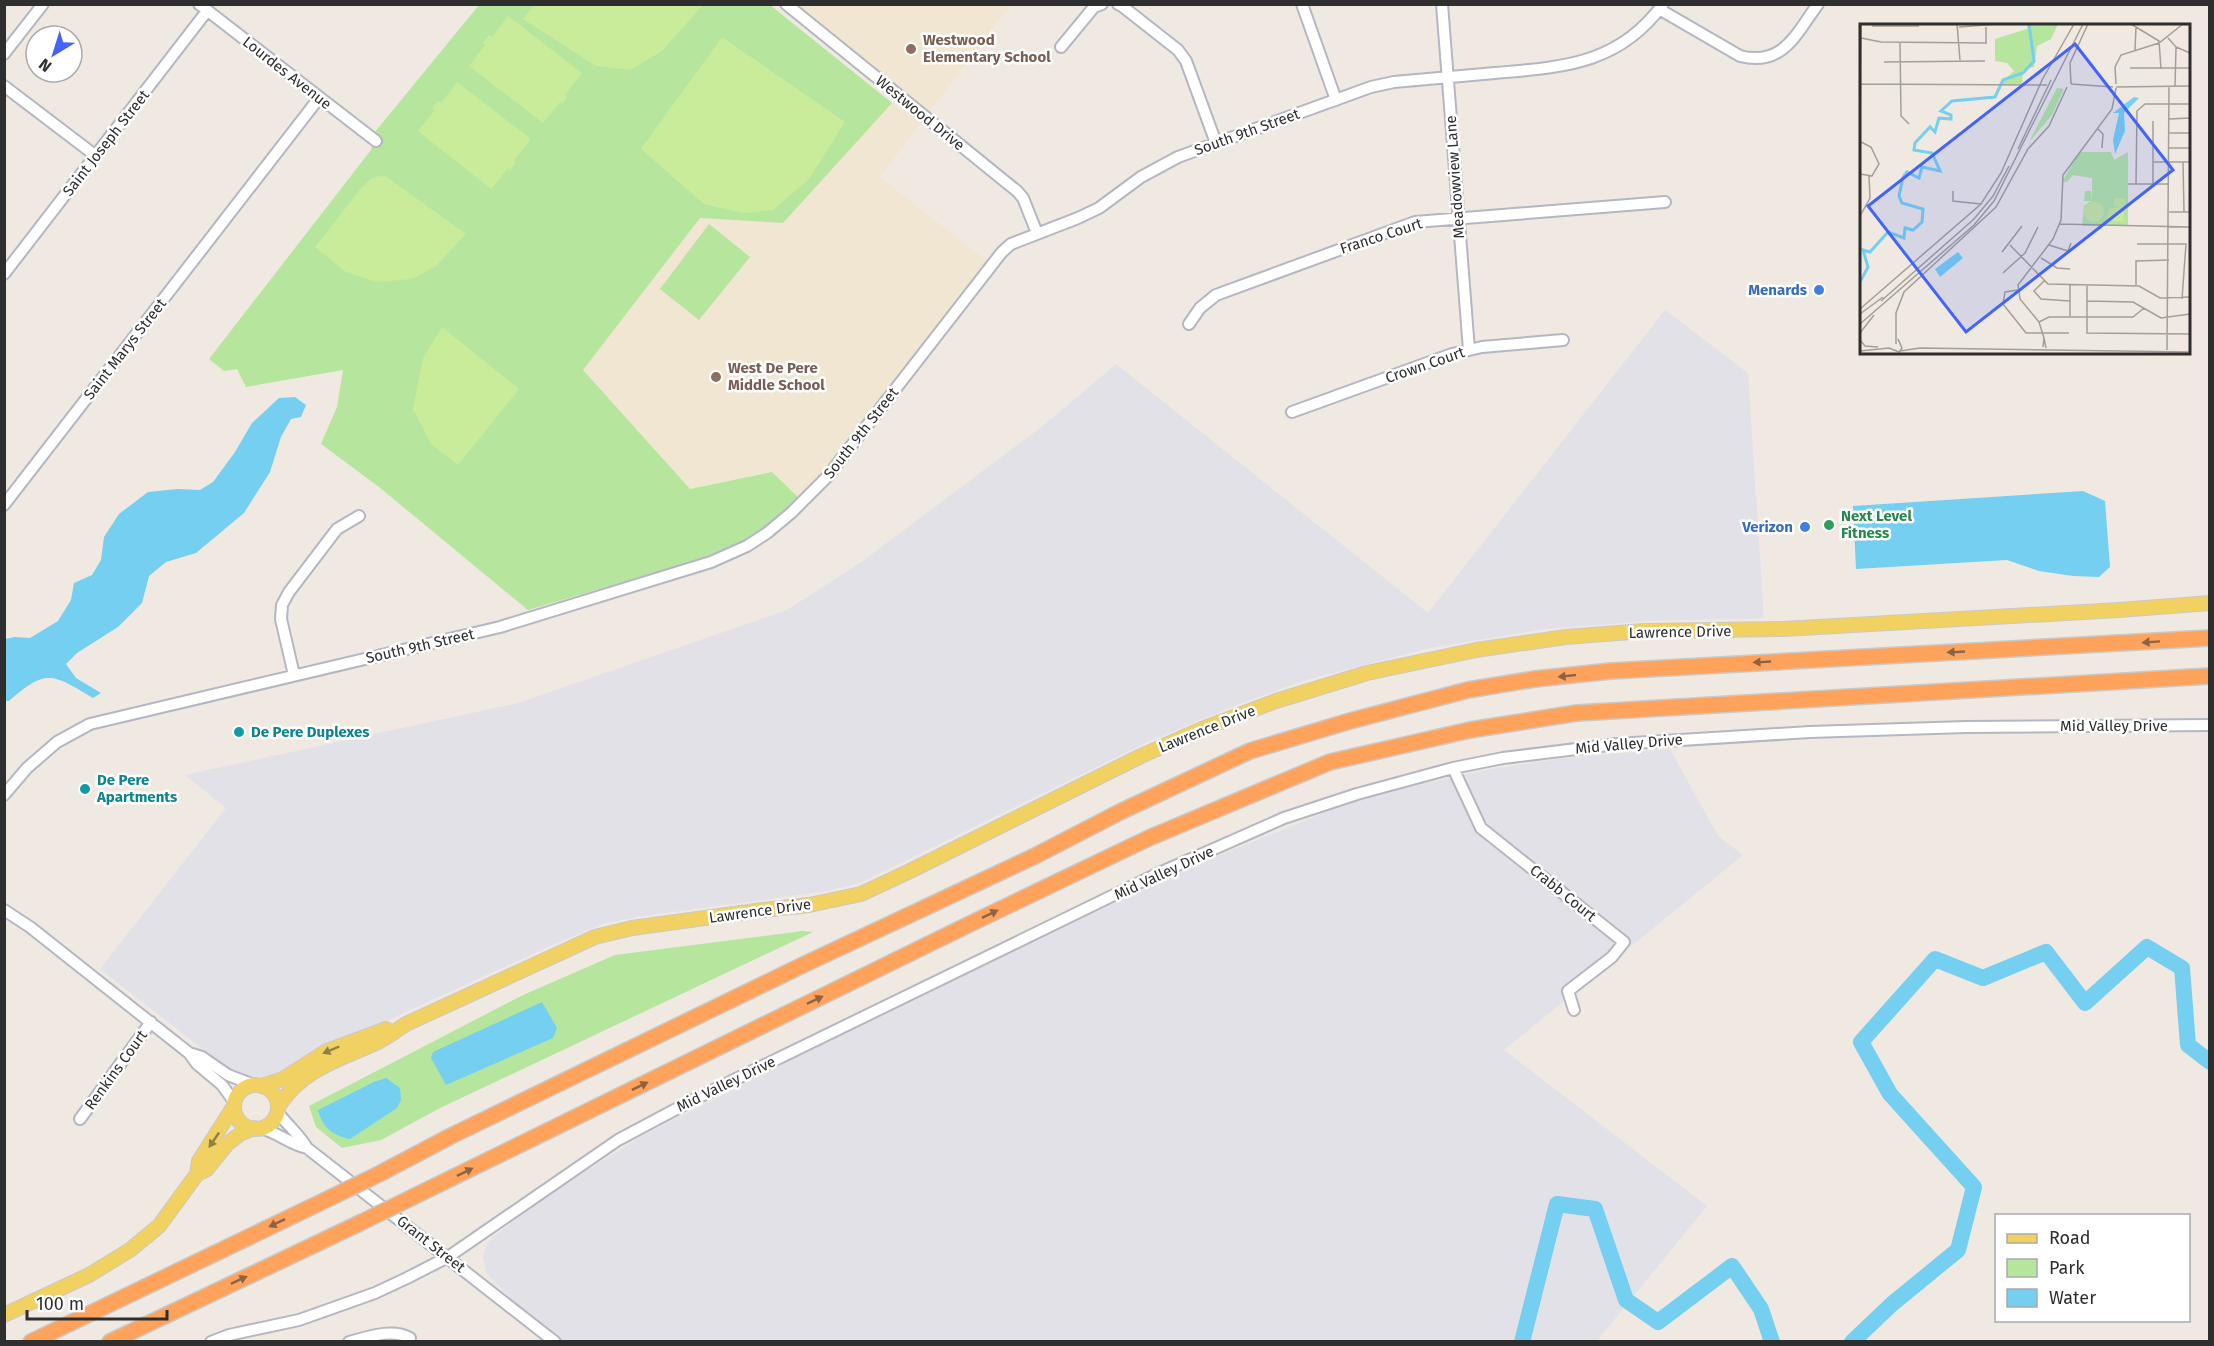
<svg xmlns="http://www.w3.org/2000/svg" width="2214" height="1346" font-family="'Fira Sans',sans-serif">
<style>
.industrial{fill:#e3e1e8}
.education{fill:#f0e6d1}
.green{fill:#b6e59e}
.pitch{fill:#c9ec9a}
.water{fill:#75cff0}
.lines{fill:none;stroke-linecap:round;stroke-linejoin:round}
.river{stroke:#75cff0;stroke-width:16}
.minor-casing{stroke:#b4b7c1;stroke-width:14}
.major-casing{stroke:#c9c9c9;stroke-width:16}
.highway-casing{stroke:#c9c9c9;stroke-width:18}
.minor{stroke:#fff;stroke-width:10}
.major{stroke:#f2d163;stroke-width:14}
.highway{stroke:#ffa35c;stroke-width:15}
.highway-bridge-casing{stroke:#c9c9c9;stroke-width:18;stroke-linecap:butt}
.highway-bridge{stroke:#ffa35c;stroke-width:15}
.oneway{fill:#8c6343}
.oneway2{fill:#908048}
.education-dot{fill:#8d6e63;stroke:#fff;stroke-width:2}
.shop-dot{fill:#3f7fe0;stroke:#fff;stroke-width:2}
.leisure-dot{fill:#2e9e5b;stroke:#fff;stroke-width:2}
.culture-dot{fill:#0f9aa8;stroke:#fff;stroke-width:2}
.labels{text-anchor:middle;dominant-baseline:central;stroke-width:5;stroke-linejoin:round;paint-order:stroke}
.education-label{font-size:15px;font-weight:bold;fill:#785e54;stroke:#fff;text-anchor:start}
.street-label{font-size:15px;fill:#2e2e2e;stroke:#fff}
.shop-label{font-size:15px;font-weight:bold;fill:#366cbe;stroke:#fff;text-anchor:end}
.leisure-label{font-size:15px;font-weight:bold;fill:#27864d;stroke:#fff;text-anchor:start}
.culture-label{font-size:15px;font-weight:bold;fill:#0d838f;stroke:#fff;text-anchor:start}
.inset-river{fill:none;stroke:#75cff0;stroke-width:3}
.inset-road{fill:none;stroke:#a29e99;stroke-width:1.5}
.view{fill:#4264fb;fill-opacity:0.15;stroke:#4264fb;stroke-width:3}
.inset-edge{fill:none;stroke:#2e2e2e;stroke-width:3}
</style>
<rect width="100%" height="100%" fill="#efe9e1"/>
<path class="industrial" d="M1665,310L1748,373L1764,618L1649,621L1545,629L1430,648L1303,681L1239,704L1152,740L862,882L828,891L644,916L605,923L541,950L384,1022L327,1044L278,1075L273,1076L250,1077L227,1068L100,969L226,808L185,775L518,703L787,610L860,563L1044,425L1116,364L1428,613Z
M1670,749L1718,836L1743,855L1504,1050L1707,1206L1597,1341H565L523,1310L486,1273L483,1256L488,1242L496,1235L541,1199L642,1136L904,1003L1188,868L1343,805L1396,790L1485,770L1564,758Z"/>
<path class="education" d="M789,5H1011L927,115Z
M892,103L923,120L880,177L989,263L802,501L772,472L690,489L583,370L700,218L783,223Z"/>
<path class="green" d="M479,5H770L892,103L783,223L700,218L583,370L690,489L772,472L802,501L766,530L743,543L687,563L528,610L379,487L321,444L337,407L343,370L246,387L237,369L224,371L209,359L371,150L375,132Z
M709,224L750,257L699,320L660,289Z
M802,931L813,932L440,1108L381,1140L342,1148L316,1127L309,1106L523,995L615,955Z"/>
<path class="pitch" d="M534,5L703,4V5L662,51L630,70L596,66L523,19Z
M508,16L582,73L565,95L567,97L562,104L560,102L543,123L469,66L485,45L483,43L489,35L492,37Z
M722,37L845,122L809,179L773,210L743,213L704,204L641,149Z
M457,82L531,139L514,160L516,162L510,170L508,168L491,189L418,131L434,111L432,108L438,101L441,103Z
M385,176L466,234L436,266L412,279L377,282L346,272L315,247L362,187L373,177Z
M442,327L519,389L458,465L431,444L413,409L423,358Z"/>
<path class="water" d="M295,397L306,405L301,417L291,419L281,437L270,472L244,513L196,553L166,562L149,576L142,603L118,627L77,653L66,664L76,678L101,693L93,698C52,674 47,668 9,701H5V639L15,637L30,638L58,621L71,600L74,583L92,575L101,560L104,537L119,514L148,492L177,489L200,490L213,482L235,452L252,423L279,398Z
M2083,491L2105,501L2110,567L2099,577L2073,576L2039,571L2007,560L1856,569L1853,506Z
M542,1002L557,1028L553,1038L446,1085L431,1058L433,1052Z
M386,1078L400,1088L401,1100L397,1108L350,1139C333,1136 322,1127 318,1110L374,1082Z"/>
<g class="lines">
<path class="river" d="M1522,1342L1557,1204L1595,1209L1626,1300L1658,1322L1732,1266L1761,1309L1772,1342
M1852,1342L1892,1304L1958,1250L1974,1187L1890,1094L1861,1042L1935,959L1983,978L2046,952L2085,1003L2147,947L2182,968L2188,1045L2210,1062"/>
<defs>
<path id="minor" d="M199,4L376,141
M786,4L1017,191L1023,198L1037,233
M1118,4L1122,6L1178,50L1186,61L1216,143
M1302,4L1336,100
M1442,4L1469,350
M1659,9L1740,56C1783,67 1796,34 1818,4
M1061,47L1094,7L1102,4
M4,54L43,4
M4,86L96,156
M4,274L207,11
M1189,324L1200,308L1216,295L1415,222L1665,202
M1292,412L1452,354L1482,347L1563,340
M4,505L319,98
M294,675L281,619L282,605L289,592L337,529L359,516
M1453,768L1481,828L1624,942L1612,957L1568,991L1574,1010
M4,795L27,768L57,742L90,724L500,627L711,562L747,546L767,533L791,513L827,477L1002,252L1011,244L1078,218L1099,208L1141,177L1178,157L1371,87L1394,82C1428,79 1461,76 1495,73C1562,67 1619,65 1663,4
M4,910L30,927L189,1053L197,1064L222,1085L235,1103
M189,1053L202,1057L228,1075L254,1085
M277,1111C286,1124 299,1134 307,1148L555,1342
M80,1119L151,1022
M261,1128C278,1133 290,1144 307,1148
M211,1342L229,1335L299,1320L375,1293L407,1278L448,1257L618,1140L695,1099L1157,874L1284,818L1357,794L1453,768L1503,758L1617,744L1810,732L1966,727L2210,725
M349,1342C368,1337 392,1328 410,1338"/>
<path id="major" d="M234 1107a22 22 0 1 1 44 0a22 22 0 1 1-44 0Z
M261,1086L283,1079L327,1051L386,1029
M278,1107C302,1069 339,1060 378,1042C388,1037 397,1030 406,1024L595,937L632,928L763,910L809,905L861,894L908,872L1141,756L1202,729L1276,701L1367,673L1476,650L1566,637L1644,631L1783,629L2119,610L2210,603
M197,1174L199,1161L234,1106
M4,1315L89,1275L130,1250L159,1226L197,1174L207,1169L227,1144L240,1134L254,1128"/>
<path id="highway" d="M381,1173L451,1136L803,965L1035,856L1120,812L1250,751L1350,721L1468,690L1535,679L1611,671L2210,638
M413,1197L974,922L1149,838L1330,762L1470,730L1577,713L2210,676
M31,1342L330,1198
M110,1342L360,1223"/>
</defs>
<use href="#minor" class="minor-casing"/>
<use href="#major" class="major-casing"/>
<use href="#highway" class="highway-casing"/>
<use href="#minor" class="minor"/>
<use href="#major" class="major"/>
<use href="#highway" class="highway"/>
<defs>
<path id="highway-bridge" d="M330,1198L381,1173
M360,1223L413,1197"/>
</defs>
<use href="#highway-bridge" class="highway-bridge-casing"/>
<use href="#highway-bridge" class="highway-bridge"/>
</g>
<defs><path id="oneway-solid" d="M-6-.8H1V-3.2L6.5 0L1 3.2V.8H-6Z" transform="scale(1.5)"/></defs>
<g class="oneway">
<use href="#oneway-solid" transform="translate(2151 642) rotate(176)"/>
<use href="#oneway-solid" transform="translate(1956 652) rotate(177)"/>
<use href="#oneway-solid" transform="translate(1762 662) rotate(177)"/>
<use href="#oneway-solid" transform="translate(1567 676) rotate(174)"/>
<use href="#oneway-solid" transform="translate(990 914) rotate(-26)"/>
<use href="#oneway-solid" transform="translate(815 1000) rotate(-26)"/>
<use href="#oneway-solid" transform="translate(640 1086) rotate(-26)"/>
<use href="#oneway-solid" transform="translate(465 1172) rotate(-26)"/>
<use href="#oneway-solid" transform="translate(277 1223) rotate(154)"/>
<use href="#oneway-solid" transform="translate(239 1280) rotate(-25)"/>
</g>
<g class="oneway2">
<use href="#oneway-solid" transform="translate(331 1050) rotate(157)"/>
<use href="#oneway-solid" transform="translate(214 1140) rotate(124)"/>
</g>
<g class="education-dot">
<circle cx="911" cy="49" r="6"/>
<circle cx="716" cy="377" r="6"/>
</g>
<g class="shop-dot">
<circle cx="1819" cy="290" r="6"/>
<circle cx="1805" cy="527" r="6"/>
</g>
<circle class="leisure-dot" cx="1829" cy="525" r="6"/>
<g class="culture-dot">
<circle cx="239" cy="732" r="6"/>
<circle cx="85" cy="789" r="6"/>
</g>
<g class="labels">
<g class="education-label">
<text x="923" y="40">Westwood<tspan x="923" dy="17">Elementary School</tspan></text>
<text x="728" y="368">West De Pere<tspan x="728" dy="17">Middle School</tspan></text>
</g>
<g class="street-label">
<text transform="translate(287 73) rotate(38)">Lourdes Avenue</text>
<text transform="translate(920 113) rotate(39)">Westwood Drive</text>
<text transform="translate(1247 132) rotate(-20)">South 9th Street</text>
<text transform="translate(106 143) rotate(-52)">Saint Joseph Street</text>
<text transform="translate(1455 177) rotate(-94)">Meadowview Lane</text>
<text transform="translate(1381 236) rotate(-18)">Franco Court</text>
<text transform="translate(125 349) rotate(-52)">Saint Marys Street</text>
<text transform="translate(1425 365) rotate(-19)">Crown Court</text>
<text transform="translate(861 433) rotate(-52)">South 9th Street</text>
<text transform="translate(1680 632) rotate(-1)">Lawrence Drive</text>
<text transform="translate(420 646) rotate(-13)">South 9th Street</text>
<text x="2114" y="726">Mid Valley Drive</text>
<text transform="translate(1207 729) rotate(-22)">Lawrence Drive</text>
<text transform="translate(1629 744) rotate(-5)">Mid Valley Drive</text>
<text transform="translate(1164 873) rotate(-25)">Mid Valley Drive</text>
<text transform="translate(1563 893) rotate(39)">Crabb Court</text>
<text transform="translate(760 911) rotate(-8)">Lawrence Drive</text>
<text transform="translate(116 1070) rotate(-54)">Renkins Court</text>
<text transform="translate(726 1084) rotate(-26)">Mid Valley Drive</text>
<text transform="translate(431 1244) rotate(38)">Grant Street</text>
</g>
<g class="shop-label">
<text x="1807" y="290">Menards</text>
<text x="1793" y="527">Verizon</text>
</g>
<g class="leisure-label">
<text x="1841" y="516">Next Level<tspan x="1841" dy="17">Fitness</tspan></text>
</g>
<g class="culture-label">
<text x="251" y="732">De Pere Duplexes</text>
<text x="97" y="780">De Pere<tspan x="97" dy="17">Apartments</tspan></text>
</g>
</g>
<g transform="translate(1860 24)">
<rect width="330" height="330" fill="#efe9e1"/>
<path d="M167,0H198L191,15L177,22L174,43L163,46L162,60H140L154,47L147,39L135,37V15L167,5ZM197,64L204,65L192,91L169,118ZM219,128H251L254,136L268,128V202H222L224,182L231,177H224L225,167H231L232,177V154L213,151L207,158H202Z" fill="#b6e59e"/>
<path d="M254,174H265L263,197H247L249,185L262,182H254ZM224 188a10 10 0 1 1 20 0a10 10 0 1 1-20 0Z" fill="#c9ec9a"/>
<path d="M274,73L279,74L264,89L265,107L255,130L253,116L259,89H253ZM98,228L103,234L80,253L75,245Z" fill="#75cff0"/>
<path class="inset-river" d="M0,258L8,243L3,226L10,228L28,208L44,214L45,204L53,206L62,198L63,185L42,179L39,172L43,153L47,148L59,154L62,143L80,147L72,129L54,126L55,119L70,103L75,108L79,94L91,95V91L81,87L92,77L135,73L143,56L163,49L174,37L169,0"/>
<path class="inset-road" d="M97,0L100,36M271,0L299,17L301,45M12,2H59M99,3L138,0M1,14L21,18L126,19V3M308,14L316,23L330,29M40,19L41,92L49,100M275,26L276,3M24,38L125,37M270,44H330M177,51L198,33M0,60L187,61M211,60L253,63M211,60L210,39L228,0M256,60L255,43L261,31L299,19L323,0M315,62L316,23M256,63L330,62M309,95L330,94M293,97V160M237,104L243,110L242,124M309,109H330M0,123L1,0M309,124H330M158,125L191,56M293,138H330M323,138L324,188M0,150L12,152L19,140L11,123L1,118M268,160H309M276,160L277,87L285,80H330M93,167V177L121,180M309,188H330M0,192L10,174L9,152M199,200L330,203M277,220H326L322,275M150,221L188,260L279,262L300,274L330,273M189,221L208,227L211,219M142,228L162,202M181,234L197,244L210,245M143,249L165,229L178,203M184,257L174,267L181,275L210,277M227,261V309L330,310M276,261V237L309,236M158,266L145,268L143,280L166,309H209M21,277L114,195L133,172L149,142M227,277L273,278L301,294L330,290M0,285L121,180L141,149L182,56L214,0M0,290L23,273M210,292V261M179,298L189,293H273L284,284M0,300L114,201L134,177L223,0M0,309L14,291M184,314L179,298L160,275L158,261L193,215L201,196L203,151L252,85L256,64M0,316L5,322L18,323M36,320V289L44,268L136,183L168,125L189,102L207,63M183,323L184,314L186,324M307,326L309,62M0,327L29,324L39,328L42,324L38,315M40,327L60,324L330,328"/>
<path class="view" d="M215,20L313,146L106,308L8,182Z"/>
<rect width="330" height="330" class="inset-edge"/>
</g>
<rect width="2214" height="1346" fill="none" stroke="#2e2e2e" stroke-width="12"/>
<rect x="1995" y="1214" width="195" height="108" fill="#ffffff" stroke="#ababab" stroke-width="1.5"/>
<rect x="2007" y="1234" width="30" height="9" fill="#f2d163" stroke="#ababab" stroke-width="1.5"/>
<text x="2049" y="1244" font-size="18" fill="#2e2e2e">Road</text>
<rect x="2007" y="1259" width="30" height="18" fill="#b6e59e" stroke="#ababab" stroke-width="1.5"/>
<text x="2049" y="1274" font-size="18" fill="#2e2e2e">Park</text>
<rect x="2007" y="1289" width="30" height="18" fill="#75cff0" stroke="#ababab" stroke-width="1.5"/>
<text x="2049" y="1304" font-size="18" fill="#2e2e2e">Water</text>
<g transform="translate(54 54) rotate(218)"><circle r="28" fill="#ffffff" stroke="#ababab" stroke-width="1.5"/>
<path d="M0-4.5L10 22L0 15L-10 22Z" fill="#4264fb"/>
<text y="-9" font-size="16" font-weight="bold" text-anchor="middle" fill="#2e2e2e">N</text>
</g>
<path d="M27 1310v9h140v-9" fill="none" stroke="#2e2e2e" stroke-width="3"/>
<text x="36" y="1310" font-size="18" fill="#2e2e2e" stroke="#ffffff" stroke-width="4.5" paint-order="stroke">100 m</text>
</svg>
